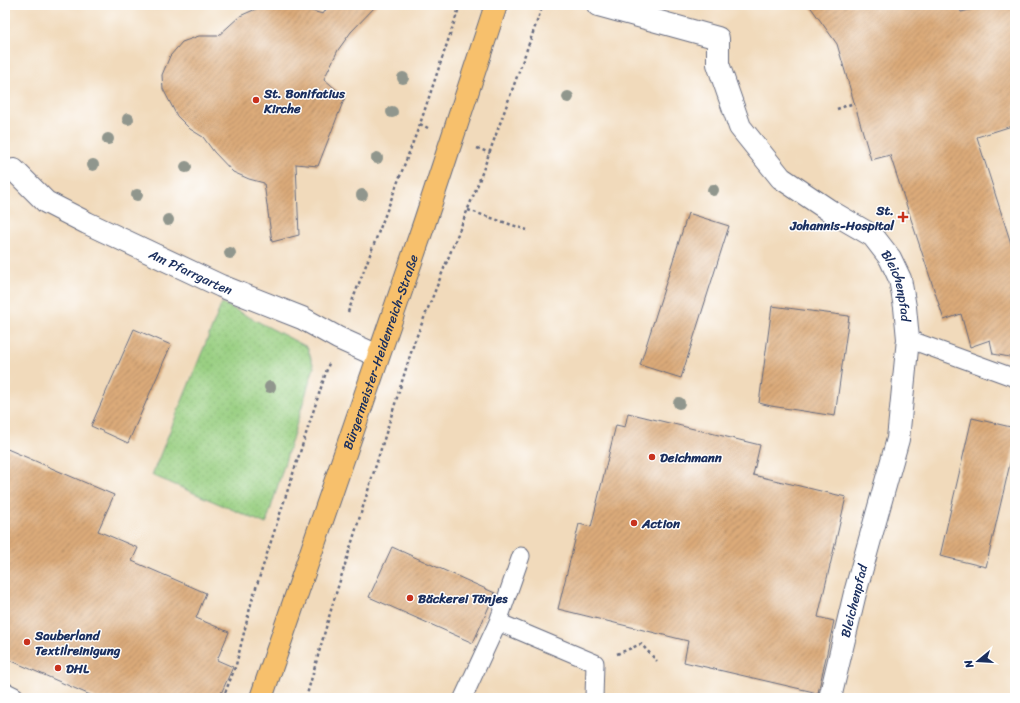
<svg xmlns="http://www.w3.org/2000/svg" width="1020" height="703" font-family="Sriracha,sans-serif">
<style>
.grass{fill:url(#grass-dots);stroke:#5a7f70}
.building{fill:url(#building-hatch)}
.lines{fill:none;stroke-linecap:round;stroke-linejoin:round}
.lane-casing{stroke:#666b7f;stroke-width:19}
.street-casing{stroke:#666b7f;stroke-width:24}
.primary-casing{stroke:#666b7f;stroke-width:24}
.path{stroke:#666b7f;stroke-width:2.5;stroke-dasharray:3 3;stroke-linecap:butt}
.lane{stroke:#fff;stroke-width:17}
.street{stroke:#fff;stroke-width:22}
.primary{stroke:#f7c06c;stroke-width:22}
.tree{fill:#90968d}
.poi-dot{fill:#c8321e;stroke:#fff;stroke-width:1.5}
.labels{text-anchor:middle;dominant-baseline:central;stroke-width:3;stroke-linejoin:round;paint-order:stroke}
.poi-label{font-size:13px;font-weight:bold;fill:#1b2f5e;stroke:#fff;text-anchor:start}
.street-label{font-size:13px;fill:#1b2f5e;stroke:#fff}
</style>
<defs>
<pattern id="grass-dots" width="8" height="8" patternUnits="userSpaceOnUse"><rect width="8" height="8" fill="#99cf81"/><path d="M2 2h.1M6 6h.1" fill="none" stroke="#83b272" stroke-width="1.8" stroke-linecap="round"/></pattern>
<pattern id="building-hatch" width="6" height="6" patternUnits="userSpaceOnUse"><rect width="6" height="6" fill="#dbaa79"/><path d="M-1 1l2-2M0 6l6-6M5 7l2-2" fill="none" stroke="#b18b66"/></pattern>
</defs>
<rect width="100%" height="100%" fill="#fff"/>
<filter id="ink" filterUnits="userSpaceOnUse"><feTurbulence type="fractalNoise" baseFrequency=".025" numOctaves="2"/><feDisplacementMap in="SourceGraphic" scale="8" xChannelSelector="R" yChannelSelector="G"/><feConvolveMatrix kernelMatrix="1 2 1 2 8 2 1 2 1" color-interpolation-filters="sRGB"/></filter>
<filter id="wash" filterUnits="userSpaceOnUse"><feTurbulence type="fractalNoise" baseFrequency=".012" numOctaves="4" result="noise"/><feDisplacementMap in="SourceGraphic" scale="16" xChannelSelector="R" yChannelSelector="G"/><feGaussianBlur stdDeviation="0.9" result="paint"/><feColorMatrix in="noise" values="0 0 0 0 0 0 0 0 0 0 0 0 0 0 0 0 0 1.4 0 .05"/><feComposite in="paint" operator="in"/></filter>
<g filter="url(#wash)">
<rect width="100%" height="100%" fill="#f1dabb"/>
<path class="grass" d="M222,303L307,347L314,367L266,524L152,475Z"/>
<g id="blocks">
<path class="building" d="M272,5L293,6L323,14L329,5H377L351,32L338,50L324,79L345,97L318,166L296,164L299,235L272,242L264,183L249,179L233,172L214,152L203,137L190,129L177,116L163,89L162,75L170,56L182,42L199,36H218L240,16L258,8Z
M809,5H958L961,12L990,5H1015V125L977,137L1015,256V358L993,354L990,340L970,347L961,314L944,320L890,155L871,160L837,44Z
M688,213L729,226L681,378L640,365Z
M772,306L849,316L835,416L771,406L759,403Z
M134,329L171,345L128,443L91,426Z
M628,413L760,445L753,475L846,497L818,617L834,621L818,693L684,662L688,641L558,609L579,524L591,527L616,425L625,427Z
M972,418L1015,428V442L986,567L940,556Z
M5,448L114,495L98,531L138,548L132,561L206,593L196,618L229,632L217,660L233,667L219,698H97L5,658Z
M392,547L495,593L473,643L369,597Z"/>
</g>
</g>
<g filter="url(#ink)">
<use href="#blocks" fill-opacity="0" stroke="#666b7f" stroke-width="1"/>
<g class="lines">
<defs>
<path id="lane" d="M908,339L1015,378
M498,622L521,556
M463,698L498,622L595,663L594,698"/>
<g id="street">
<path id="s1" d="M598,5L718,38V64L740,127L781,178L830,211L873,236L890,258L900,279L905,307L908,339L898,439L855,593L830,698"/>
<path id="s2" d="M14,170L46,202L87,223L221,286L302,318L338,338L378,356"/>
<path d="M5,694L13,698"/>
</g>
<g id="primary">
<path id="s3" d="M261,698L424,224L496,5"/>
</g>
</defs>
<use href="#lane" class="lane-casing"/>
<use href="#street" class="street-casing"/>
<use href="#primary" class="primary-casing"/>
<path class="path" d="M837,109L854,103
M420,124L428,128
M477,148L490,153
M468,210L527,230
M348,312L420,124L460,5
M617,654L641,644L657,661
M223,698L236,665L252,600L329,363
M306,698L333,603L414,343L478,184L543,5"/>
<use href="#lane" class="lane"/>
<use href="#street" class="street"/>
<use href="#primary" class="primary"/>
</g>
<g class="tree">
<circle cx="403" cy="78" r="6"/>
<circle cx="568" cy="97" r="6"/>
<circle cx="392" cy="112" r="6"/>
<circle cx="128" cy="119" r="6"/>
<circle cx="108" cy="139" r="6"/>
<circle cx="377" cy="158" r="6"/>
<circle cx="93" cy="165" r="6"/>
<circle cx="186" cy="167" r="6"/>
<circle cx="713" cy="190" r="6"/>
<circle cx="137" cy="195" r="6"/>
<circle cx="362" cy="195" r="6"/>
<circle cx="168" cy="220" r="6"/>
<circle cx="230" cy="253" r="6"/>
<circle cx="270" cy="387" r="6"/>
<circle cx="679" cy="403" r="6"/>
</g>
</g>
<g class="poi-dot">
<circle cx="256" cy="100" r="4"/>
<path d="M901 211h4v4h4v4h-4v4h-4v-4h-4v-4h4z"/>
<circle cx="652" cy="457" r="4"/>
<circle cx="634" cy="523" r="4"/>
<circle cx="410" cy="598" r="4"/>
<circle cx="27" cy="642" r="4"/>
<circle cx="58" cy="668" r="4"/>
</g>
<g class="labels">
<g class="poi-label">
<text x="264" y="93">St. Bonifatius<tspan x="264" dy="15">Kirche</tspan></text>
<text x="894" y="210" text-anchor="end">St.<tspan x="894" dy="15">Johannis-Hospital</tspan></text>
<text x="660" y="457">Deichmann</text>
<text x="642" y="523">Action</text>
<text x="418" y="598">Bäckerei Tönjes</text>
<text x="35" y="635">Sauberland<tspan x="35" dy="15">Textilreinigung</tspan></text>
<text x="66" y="668">DHL</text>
</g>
<g class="street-label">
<text stroke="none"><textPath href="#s2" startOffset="206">Am Pfarrgarten</textPath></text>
<text stroke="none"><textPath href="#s1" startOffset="448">Bleichenpfad</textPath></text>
<text stroke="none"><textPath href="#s3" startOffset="366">Bürgermeister-Heidenreich-Straße</textPath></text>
<text transform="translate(854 601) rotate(-76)">Bleichenpfad</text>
</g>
</g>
<rect width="1020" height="703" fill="none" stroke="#fff" stroke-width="20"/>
<g transform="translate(978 661) rotate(252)" stroke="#ffffff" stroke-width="3" paint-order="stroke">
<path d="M0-3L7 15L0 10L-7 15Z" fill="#1b2f5e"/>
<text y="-6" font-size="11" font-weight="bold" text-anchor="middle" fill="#1b2f5e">N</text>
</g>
</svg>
